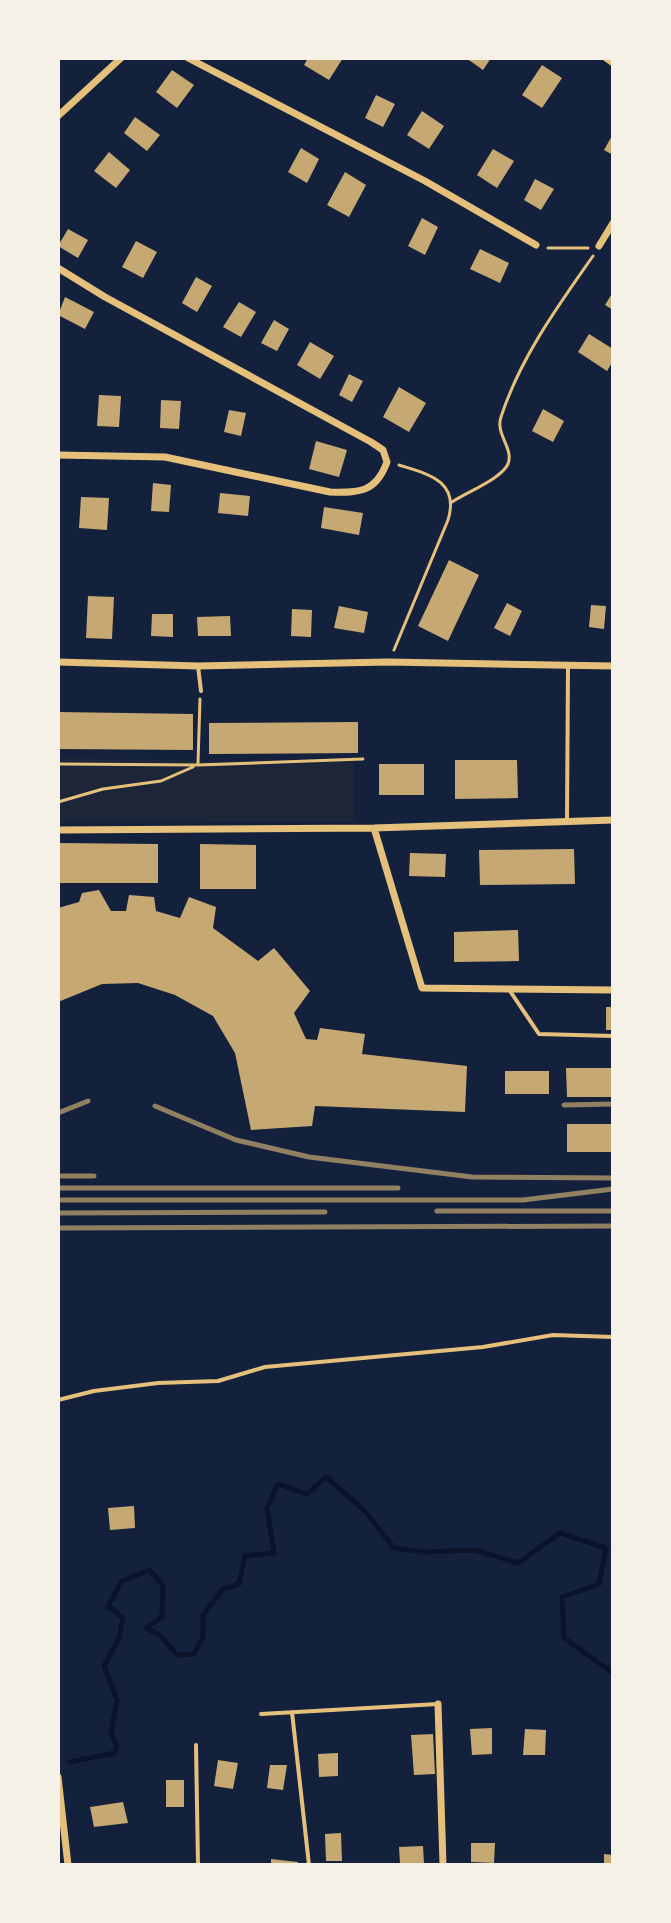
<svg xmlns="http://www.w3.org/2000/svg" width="671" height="1923" font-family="'DejaVu Sans',sans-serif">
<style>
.green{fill:#1d2539}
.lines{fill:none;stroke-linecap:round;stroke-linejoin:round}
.stream{stroke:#0b132b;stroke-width:5}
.building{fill:#c6a872}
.path{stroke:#e5c07b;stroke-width:3}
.service{stroke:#e5c07b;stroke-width:4}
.minor{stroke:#e5c07b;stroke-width:7}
.rail{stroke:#918062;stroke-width:5}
</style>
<rect width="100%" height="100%" fill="#14213d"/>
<path class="green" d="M58,758L207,761L354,760L355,822L58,823Z"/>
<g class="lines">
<path class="stream" d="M70,1762L114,1753L117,1746L111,1733L117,1700L104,1666L119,1638L123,1618L108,1606L122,1581L150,1570L163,1586L162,1617L146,1628L160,1635L177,1655L194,1654L203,1637V1615L223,1589L239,1584L245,1556L274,1553L267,1508L278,1484L307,1494L326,1477L364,1510L394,1548L423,1552L475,1550L518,1563L560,1533L606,1548L599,1584L562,1597L564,1638L613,1673"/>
</g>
<path class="building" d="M308,58H343L329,80L304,65Z
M466,58H491L483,70Z
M542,65L562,78L542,108L522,95Z
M172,70L194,85L177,108L156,92Z
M376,95L395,104L383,127L365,118Z
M422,111L444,126L429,149L407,135Z
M135,117L160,135L147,151L124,133Z
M613,134V155L604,150Z
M301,148L319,159L307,183L288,172Z
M493,149L514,161L497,188L477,175Z
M109,152L130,170L116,188L94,171Z
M345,172L366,185L349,217L327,205Z
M535,179L554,189L541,210L524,200Z
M422,218L438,227L425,255L408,246Z
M68,229L88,240L78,258L58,246Z
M136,241L157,252L143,278L122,267Z
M480,249L509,263L500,283L470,269Z
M196,277L212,286L197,312L182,303Z
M613,292V310L605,305Z
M65,297L94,312L85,329L58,315Z
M239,302L256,312L241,337L223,327Z
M274,320L289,329L277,351L261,343Z
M589,334L613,349V361L607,371L578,352Z
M310,342L334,356L320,379L297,365Z
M349,374L363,381L352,402L339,395Z
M399,387L426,403L409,432L383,417Z
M99,395L121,396L119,427L97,426Z
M161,400L181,401L179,429L160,428Z
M543,409L564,421L553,442L532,431Z
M229,410L246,413L241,436L224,432Z
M316,441L347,450L339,477L309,469Z
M153,483L171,485L169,512L151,511Z
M220,493L250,496L248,516L218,513Z
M81,497L109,498L107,530L79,528Z
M324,507L363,513L359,535L321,528Z
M449,560L479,575L448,641L418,626Z
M88,596L114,597L112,639L86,638Z
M507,603L522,611L510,636L494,628Z
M591,605L606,606L604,629L589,627Z
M339,606L368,612L364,633L334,628Z
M292,609L312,610L311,637L291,636Z
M152,614H173V637L151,636Z
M230,616L231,636H198L197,617Z
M58,712L193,714V750L58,749Z
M358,722V753L209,754V723Z
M455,760H517L518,798L455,799Z
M379,764H424V795H379Z
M58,843L158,844V883H58Z
M200,844L256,845V889H200Z
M574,849L575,884L480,885L479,850Z
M410,853L446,854L445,877L409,876Z
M99,890L111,911H126L129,895L154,897L156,911L180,918L189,897L216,907L213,928L258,961L274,948L310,991L294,1013L306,1039L317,1040L320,1028L365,1034L362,1054L467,1066L465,1112L315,1106L312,1126L251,1130L235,1053L213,1016L175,995L138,983L102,984L58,1002V908L79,902L82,893Z
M518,930L519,961L454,962V932Z
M606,1007H613V1030H606Z
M566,1068H613V1097H567Z
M505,1071H549V1094H505Z
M567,1124H613V1152H567Z
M134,1506L135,1528L110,1530L108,1508Z
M492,1728V1754L472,1755L470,1729Z
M525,1729L546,1730L545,1755H523Z
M433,1734L435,1774L414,1775L411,1735Z
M338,1753V1776L319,1777L318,1754Z
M218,1760L238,1763L233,1789L214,1786Z
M270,1765H287L283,1790L267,1788Z
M166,1780H184V1807H166Z
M123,1802L128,1823L94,1827L90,1807Z
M341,1833L342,1861H326L325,1834Z
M471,1843H495L494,1863L471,1862Z
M423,1846L424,1863L400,1864L399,1847Z
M604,1854L613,1855V1865H604Z
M271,1859L298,1862V1865H271Z"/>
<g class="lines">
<path class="path" d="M548,248H588
M452,502C467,492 501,479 508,464C514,448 495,434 501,417C520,358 558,306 593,256
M394,650L448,520C460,481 428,474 399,465
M198,763L200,699
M58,764L198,765L363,759
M58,802L103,789L161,781L193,767"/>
<path class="service" d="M198,666L201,691
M567,820L568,666
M510,991L539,1034L613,1036
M58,1400L94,1391L158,1383L218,1381L265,1367L483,1347L553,1335L613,1337
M292,1712L309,1865
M261,1714L438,1704
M196,1745L198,1865"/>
<path class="minor" d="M188,58L425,181L536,245
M606,58L613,63
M58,116L121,58
M599,246L613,223
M58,268L105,297L371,442L383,450L387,462C376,492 360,493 330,492L165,457L58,455
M58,662L198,666L388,662L613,666
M374,828L422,988L613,990
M58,830L374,828L613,820
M438,1704L443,1865
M58,1777L68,1865"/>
<path class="rail" d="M564,1105L613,1104
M155,1106L236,1140L309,1157L472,1177L613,1178
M58,1113L88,1101
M58,1176H94
M58,1188H398
M58,1200H523L613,1189
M437,1211H613
M58,1213L325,1212
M58,1228L613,1226"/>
</g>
<rect width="671" height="1923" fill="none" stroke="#f6f1e7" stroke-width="120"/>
</svg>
